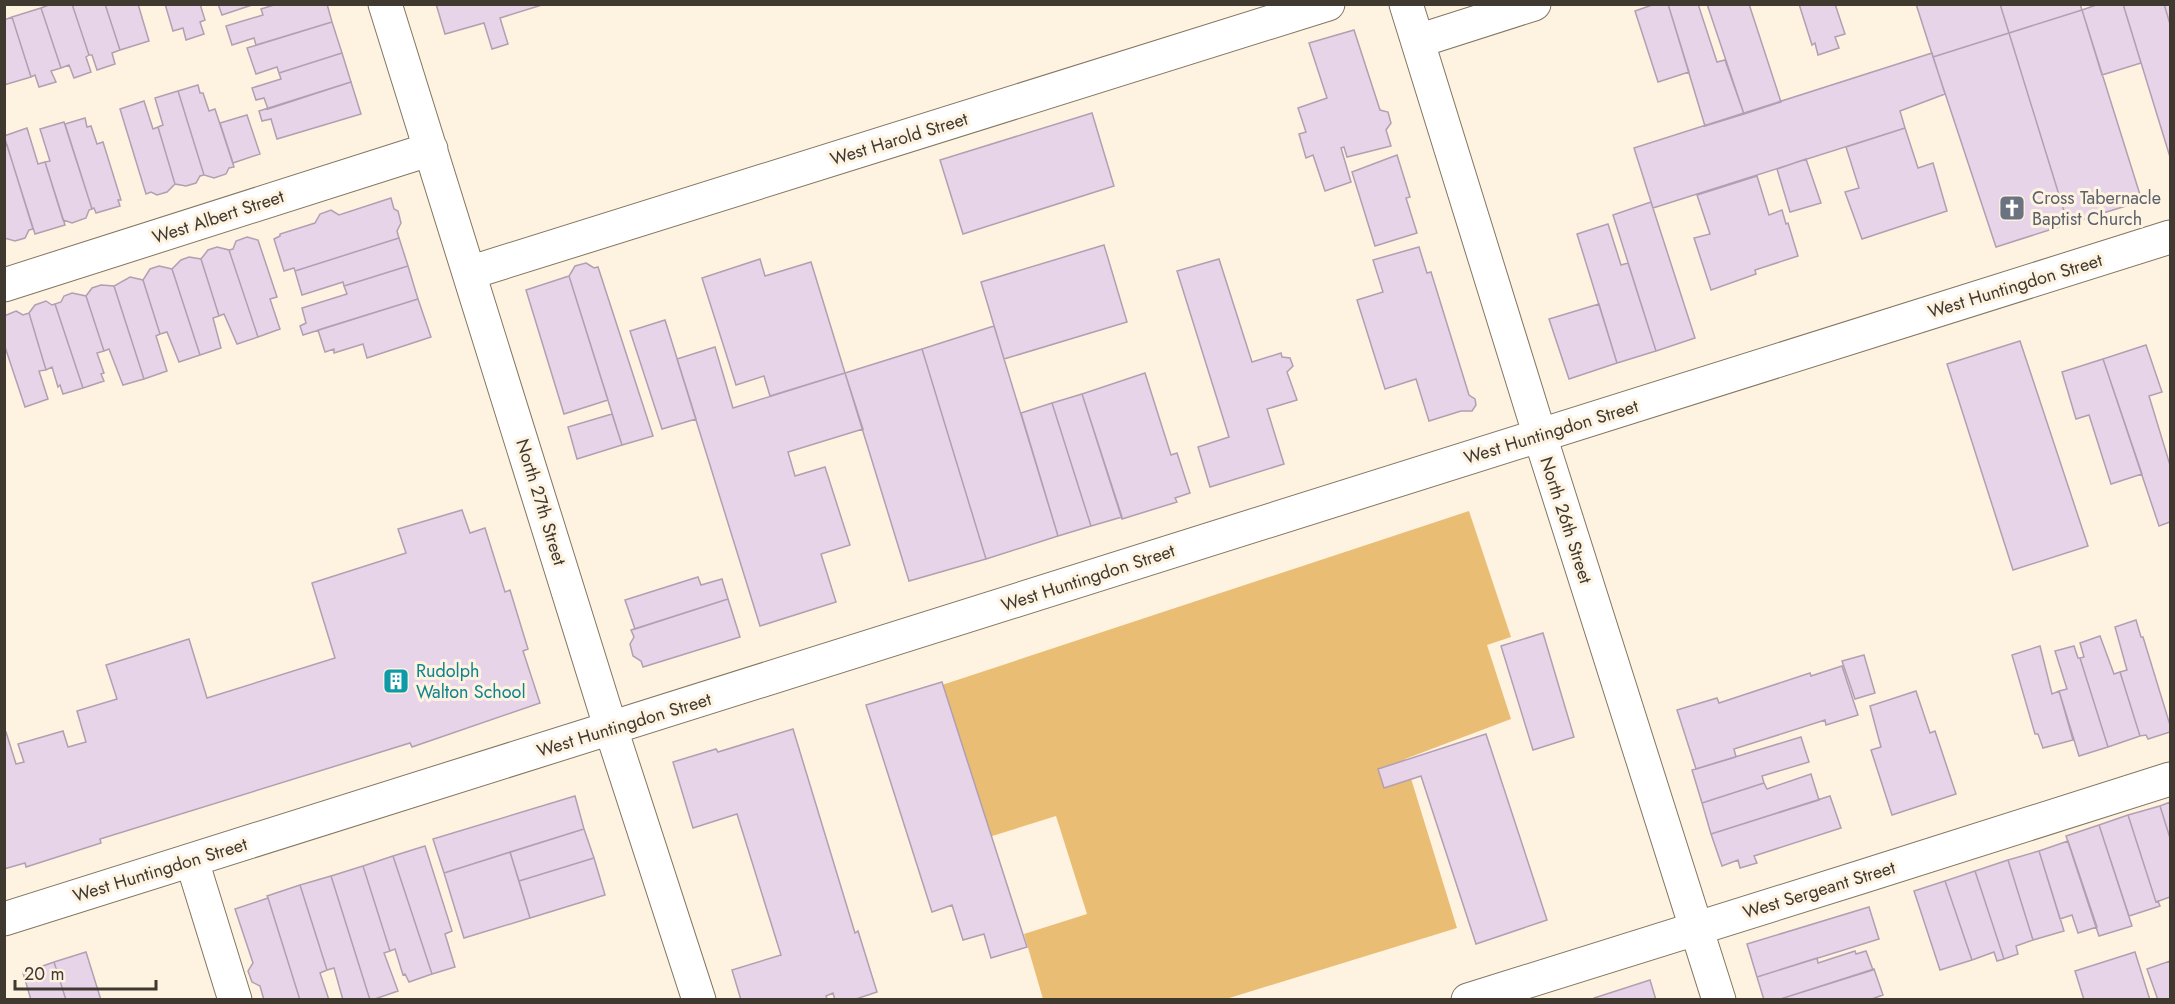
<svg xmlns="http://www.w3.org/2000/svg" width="2175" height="1004" font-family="Jost,sans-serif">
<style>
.green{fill:#eabd74}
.building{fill:#e8d4e8;stroke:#b29fb2;stroke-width:1.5}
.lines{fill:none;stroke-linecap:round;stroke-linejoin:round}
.minor-casing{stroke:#837662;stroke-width:35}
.minor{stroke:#fff;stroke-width:33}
.labels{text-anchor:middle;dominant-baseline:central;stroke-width:6;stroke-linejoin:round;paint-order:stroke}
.street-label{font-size:18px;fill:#3f3930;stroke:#fef2e0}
.worship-label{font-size:18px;fill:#5b616d;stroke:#fef2e0;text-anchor:start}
.culture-label{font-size:18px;fill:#0d838f;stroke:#fef2e0;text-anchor:start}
</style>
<rect width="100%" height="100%" fill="#fef2e0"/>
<path class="green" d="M1469,511L1511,637L1487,645L1511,719L1405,759L1457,928L1226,999H1043L1024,934L1087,914L1056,816L989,837L939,686Z"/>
<path class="building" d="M51,4H72L89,55L86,57L91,72L74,78L69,65L61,68L41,8Z
M72,4H105L120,50L112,53L115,64L97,70L92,55H89Z
M105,4H138L149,41L120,50Z
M165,4H200L205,20L200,22L204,34L186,40L183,28L173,31Z
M218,4H255L222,15Z
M277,4H327L332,22L256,45L254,38L232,45L226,26L263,15L261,9Z
M436,4H545L500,18L508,44L492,49L484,23L445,34Z
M1655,4H1668L1689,72L1658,82L1635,11Z
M1668,4H1698L1717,62L1725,60L1744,114L1705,126Z
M1707,4H1749L1781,102L1744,114Z
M1799,4H1835L1845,34L1835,37L1839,48L1818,55L1815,43L1812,45Z
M1916,4H2000L2009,33L1933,57Z
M2000,4H2080L2082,10L2009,33Z
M2099,4H2123L2141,63L2102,75L2082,10Z
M2123,4H2164L2170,24V157Z
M2164,4H2170V24Z
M41,8L61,68L51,71L56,82L39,87L35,75L31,77L12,17Z
M2082,10L2142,201L2068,224L2009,33Z
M12,17L31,77L4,85V20Z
M332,22L342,53L279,73L277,67L256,74L247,48Z
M1354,30L1380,110L1388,112L1391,123L1386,130L1391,146L1347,157L1344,147L1341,148L1351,182L1325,191L1313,155L1306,158L1299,134L1306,132L1298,108L1327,98L1309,43Z
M2009,33L2068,224L1996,247L1933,57Z
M342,53L351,82L268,109L264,98L256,100L252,88L281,79L279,73Z
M1932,53L1945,94L1900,111L1905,128L1653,208L1634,148Z
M351,82L361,114L277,139L271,119L262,121L259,111Z
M198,85L200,93H203L209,111L215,109L234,167L229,168L226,174L214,178L204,175L178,91Z
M178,91L204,175L200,176L196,183L186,186L175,184L158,127L163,125L155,98Z
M144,101L153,129L158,127L175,184L167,192L157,195L151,192L146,194L120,109Z
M1092,113L1114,186L963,234L940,160Z
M247,115L260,154L233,163L220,123Z
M85,118L87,127L91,126L97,144L103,142L121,200H118L120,206L96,213L94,208L92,209L65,124Z
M64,122L92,209L89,210L86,218L72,223L63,220L45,162L50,161L40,129Z
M27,128L38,164L45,162L65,225L35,234L4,136Z
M1905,128L1918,168L1933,163L1947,211L1862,239L1845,192L1859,188L1846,147Z
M7,145L33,229L29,230L25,238L15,241L4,238V146Z
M1397,155L1410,197L1406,198L1417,233L1375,246L1352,172Z
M1806,159L1821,203L1790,212L1777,169Z
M1757,176L1769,215L1782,210L1786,224L1788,223L1798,256L1755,270L1756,274L1711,290L1694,238L1710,234L1697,195Z
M391,198L394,209L398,211L401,223L397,231L399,238L295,271L294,268L284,271L274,239L280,236V234L315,223L320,214L331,210L339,215Z
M1651,202L1695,338L1656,351L1613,215Z
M1608,224L1621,265L1628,263L1656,351L1617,363L1577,234Z
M247,237L258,240L277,297L270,299L280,329L258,337L229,250L233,249L236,241Z
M399,238L408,266L344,286L343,282L302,295L295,271Z
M1104,245L1127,322L1004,359L981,282Z
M217,247L229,250L258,337L237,344L224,314L219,316L201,259L208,250Z
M1419,247L1427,273L1431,272L1469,395L1475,399L1476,405L1472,411H1461L1429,421L1416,379L1385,389L1357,300L1383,292L1373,260Z
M189,257L201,259L219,316L213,318L221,348L200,355L172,269L181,260Z
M760,259L765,276L811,262L845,373L770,396L764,376L736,385L702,278Z
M1219,259L1252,362L1281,353L1282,357L1290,358L1293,366L1287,372L1297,400L1267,409L1284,464L1210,487L1198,447L1229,437L1177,271Z
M586,263L594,268L598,267L653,436L622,445L569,276L575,266Z
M159,266L172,269L200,355L179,362L167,332L160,334L143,280L150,269Z
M408,266L418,299L303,335L300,326L306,323L302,308L347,294L344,286Z
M569,276L608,400L564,414L526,290Z
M130,277L143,280L160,334L156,336L167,371L144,379L114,286Z
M101,285L114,286L144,379L123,385L109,349L104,351L86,296L92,288Z
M72,293L86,296L104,351L97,353L104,373L101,374L104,381L83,388L55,304L61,302L64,296Z
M418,299L431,337L367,358L363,344L334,353V349L325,352L318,330Z
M46,301L52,305L55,304L83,388L63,394L60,385L58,387L52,367L46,370L29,313L35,305Z
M1599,304L1617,363L1569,379L1549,319Z
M16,311L23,315L29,313L46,370L39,371L48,399L25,407L4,344V316Z
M665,320L696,419L662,429L630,331Z
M994,326L1058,536L986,559L922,349Z
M2020,341L2088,546L2013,570L1947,364Z
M2146,345L2162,392L2149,396L2170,465V522L2159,526L2103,359Z
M715,347L733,408L845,373L863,429L788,452L795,476L825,467L850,545L821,554L836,602L760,626L677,359Z
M922,349L986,559L909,581L845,373Z
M2103,359L2142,474L2111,484L2089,415L2076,419L2062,372Z
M1145,373L1171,455L1177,453L1190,493L1175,498L1177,502L1122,519L1082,394Z
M1082,394L1122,517L1091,526L1052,403Z
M1052,403L1091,526L1058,536L1021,413Z
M612,414L622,445L577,459L568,427Z
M462,510L470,533L485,528L505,592L510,590L528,649L523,651L540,703L412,747L410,743L100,839L101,843L26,867L25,863L4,869V733L6,732L16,764L24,762L18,744L63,731L68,747L86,742L77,711L117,699L106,665L189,639L207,698L335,658L312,583L406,553L398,529Z
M698,577L701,585L722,579L728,599L635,629L625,600Z
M728,599L740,637L643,667L641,661L633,656L630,644L634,637L631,630Z
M2136,620L2141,637H2143L2170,725V732L2148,739L2146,735L2140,736L2120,672L2127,670L2115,627Z
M1543,633L1574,737L1533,750L1501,646Z
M2100,636L2114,674L2120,672L2140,736L2108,747L2080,658L2084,657L2080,643Z
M2040,646L2052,694L2059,691L2073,740L2043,748L2038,734H2035L2012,655Z
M2074,646L2078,658H2080L2108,747L2079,756L2059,691L2067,689L2055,651Z
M1864,655L1875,693L1855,699L1842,661Z
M1842,666L1858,715L1826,725L1825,720L1734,749L1736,757L1696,769L1677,710L1717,698L1719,703L1810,673L1811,676Z
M942,682L1027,947L991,958L984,934L963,940L952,905L932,912L866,705Z
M1916,691L1930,733L1935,731L1956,794L1892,815L1871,750L1881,747L1870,706Z
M793,729L855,933L858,931L877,992L853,1000H835L833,993L826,996L827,999L825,1000H741L732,970L781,955L737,814L693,828L673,762L716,749L718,752Z
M1486,734L1547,920L1476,944L1421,776L1384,788L1378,769Z
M1801,737L1809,762L1762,776L1764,783L1702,803L1692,770Z
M1811,774L1819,800L1711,834L1702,803L1764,783L1767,789Z
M575,796L584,829L444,873L433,839Z
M1830,796L1841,828L1754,856L1757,863L1740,868L1738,860L1722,866L1711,834Z
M2170,802V838L2160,806Z
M2160,806L2170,838V897L2156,902L2128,815Z
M2128,815L2156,902L2158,901L2160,906L2129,916L2099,825Z
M2099,825L2132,926L2099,936L2066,836Z
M584,829L594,858L519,881L510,852Z
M2068,841L2097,927L2078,933L2072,915L2060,919L2039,851Z
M425,846L452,931L445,934L455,967L432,974L393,856Z
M2039,851L2064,931L2033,940L2008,860Z
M510,852L530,918L464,938L444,873Z
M393,856L432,974L409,982L405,974L403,975L395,949L390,951L363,866Z
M594,858L605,895L530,918L519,881Z
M2008,860L2033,940L2016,946L2018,954L2004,959L1975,871Z
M363,866L390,951L384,953L398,991L372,1000H370L331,876Z
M1975,871L2004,959L1997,961L1994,952L1972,960L1945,881Z
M331,876L370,1000H343L334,968L327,970L300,885Z
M1945,881L1972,960L1940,970L1914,891Z
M300,885L327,970L320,973L329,1000H300L268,898L267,896Z
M268,898L300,1000H264L260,986L252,982L248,971L253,963L235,909Z
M1869,907L1879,939L1757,977L1747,944Z
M1855,951L1856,954L1866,951L1873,970L1777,1000H1764L1757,977L1817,958L1818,963Z
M86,952L101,1000H66L54,962Z
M2135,952L2150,1000H2084L2075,971Z
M2170,961V1000H2158L2147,969Z
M54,962L66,1000H31L23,973Z
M1874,969L1883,995L1869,1000H1777Z
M1650,980L1656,1000H1594V998Z"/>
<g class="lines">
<defs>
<path id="minor" d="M385,4L611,729L699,1000
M1406,4L1540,436L1719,1000
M1418,41L1534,4
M469,273L1328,4
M4,285L431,149
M192,861L235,1000
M4,919L2170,237
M1468,1000L1861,877L2170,779"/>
</defs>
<use href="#minor" class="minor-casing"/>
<use href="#minor" class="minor"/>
</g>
<defs>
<symbol id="church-square" viewBox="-11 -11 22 22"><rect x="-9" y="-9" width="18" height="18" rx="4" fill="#6b7280" stroke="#fef2e0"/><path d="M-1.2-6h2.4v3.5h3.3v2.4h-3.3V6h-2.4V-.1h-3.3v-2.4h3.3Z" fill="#fff"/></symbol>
<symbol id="building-square" viewBox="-11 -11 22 22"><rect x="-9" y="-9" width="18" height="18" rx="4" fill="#0f9aa8" stroke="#fef2e0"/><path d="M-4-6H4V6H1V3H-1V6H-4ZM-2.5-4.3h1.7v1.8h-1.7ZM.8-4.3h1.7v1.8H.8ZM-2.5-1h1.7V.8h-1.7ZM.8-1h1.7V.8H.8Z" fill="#fff"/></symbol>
</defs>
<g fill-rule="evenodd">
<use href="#church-square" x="1997" y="193" width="30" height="30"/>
<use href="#building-square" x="381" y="666" width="30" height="30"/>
</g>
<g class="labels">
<g class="street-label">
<text transform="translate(899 139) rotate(-17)">West Harold Street</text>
<text transform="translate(218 217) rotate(-18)">West Albert Street</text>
<text transform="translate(2015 286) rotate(-17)">West Huntingdon Street</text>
<text transform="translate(1551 432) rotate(-17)">West Huntingdon Street</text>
<text transform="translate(541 502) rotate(73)">North 27th Street</text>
<text transform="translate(1566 520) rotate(72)">North 26th Street</text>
<text transform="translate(1088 578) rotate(-18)">West Huntingdon Street</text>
<text transform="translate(624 725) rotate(-17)">West Huntingdon Street</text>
<text transform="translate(160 870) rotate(-17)">West Huntingdon Street</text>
<text transform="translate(1819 890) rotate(-17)">West Sergeant Street</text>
</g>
<g class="worship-label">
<text x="2032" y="198">Cross Tabernacle<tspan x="2032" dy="21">Baptist Church</tspan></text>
</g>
<g class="culture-label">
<text x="416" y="671">Rudolph<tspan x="416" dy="21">Walton School</tspan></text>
</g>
</g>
<rect width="2175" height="1004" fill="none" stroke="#3f3930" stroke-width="12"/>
<path d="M15 980v9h141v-9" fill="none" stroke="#3f3930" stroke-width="3"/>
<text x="24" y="980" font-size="18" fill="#3f3930" stroke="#fef2e0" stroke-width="4.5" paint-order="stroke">20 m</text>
</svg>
